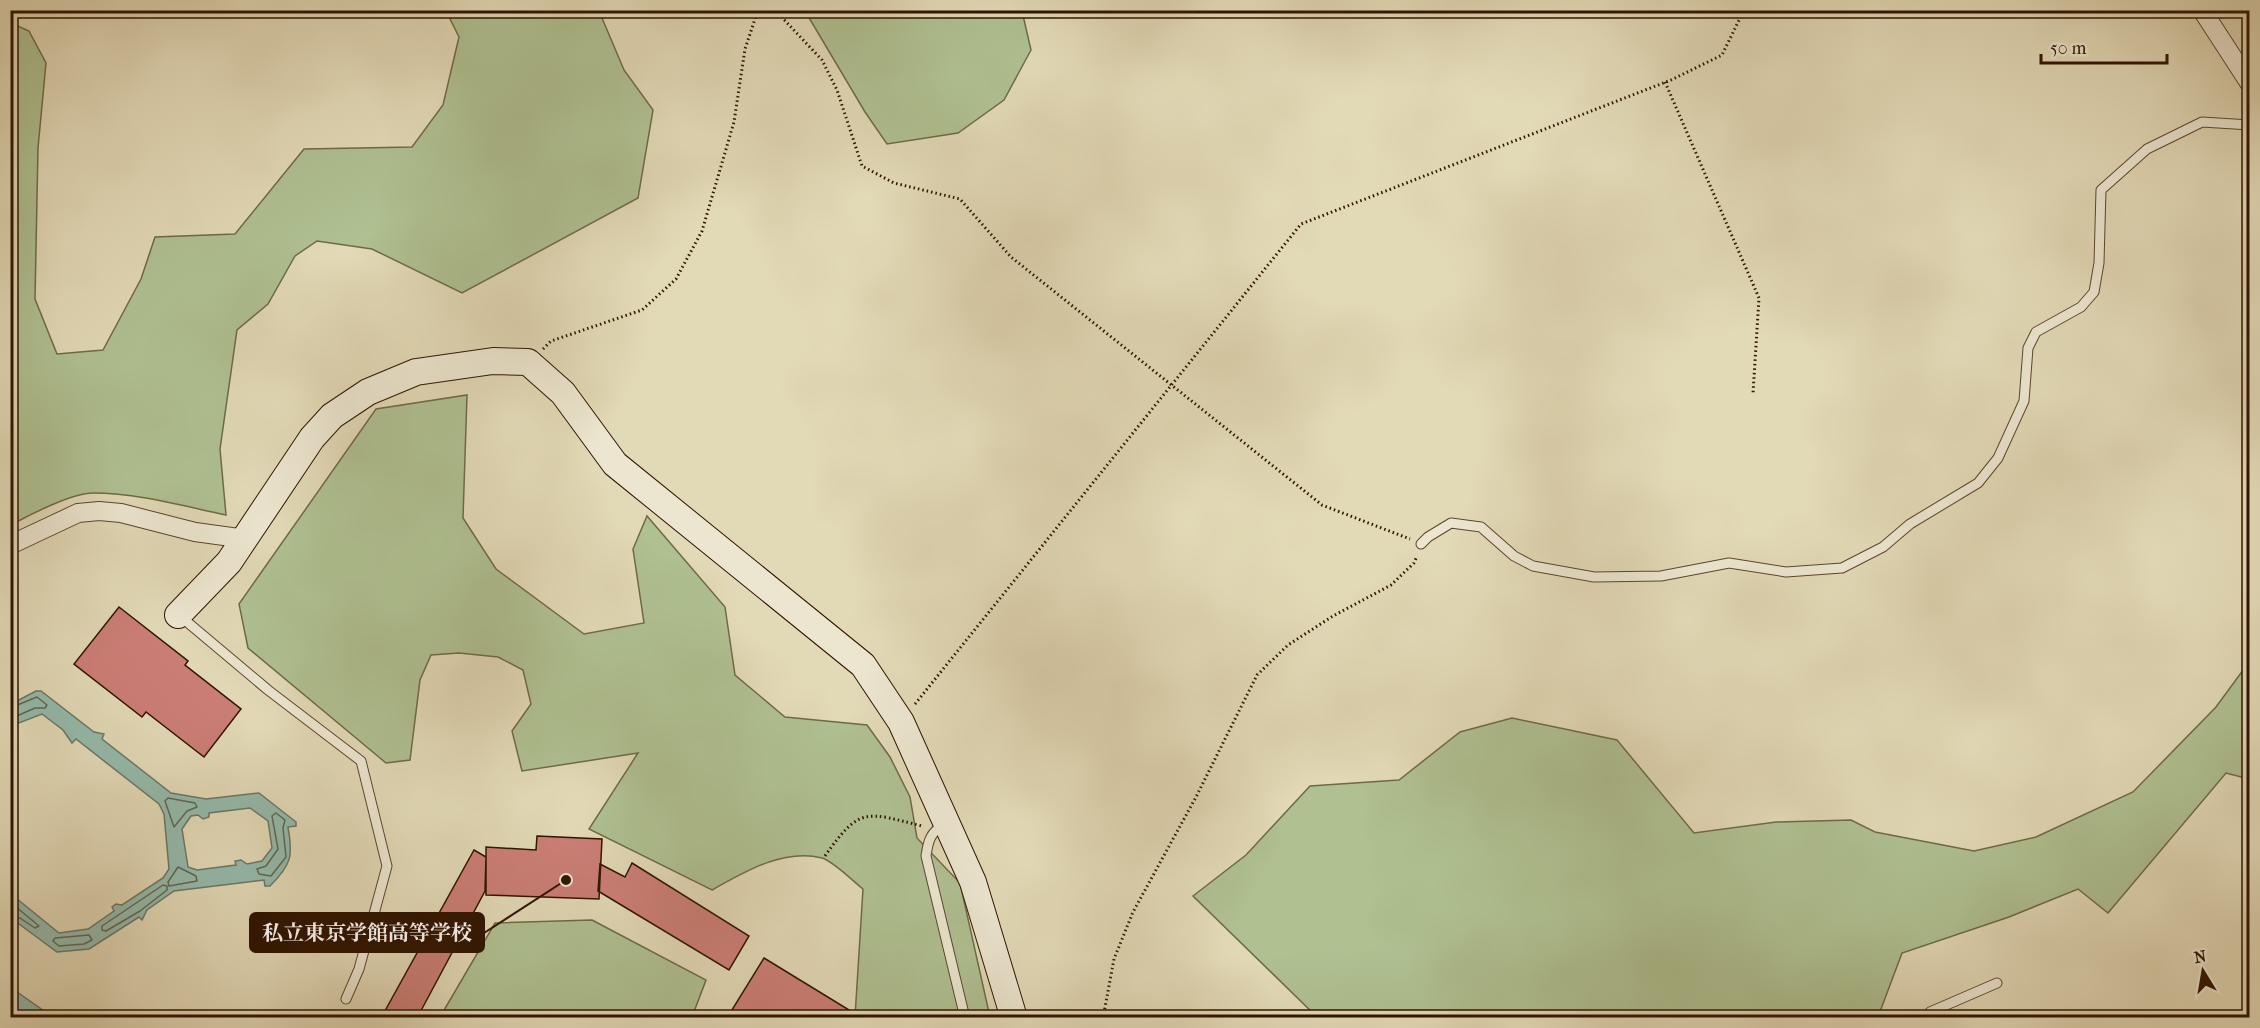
<svg xmlns="http://www.w3.org/2000/svg" width="2260" height="1028" font-family="'IM FELL French Canon','Noto Serif JP',serif">
<style>
.green{fill:#afc091;stroke:#6f6a48;stroke-width:1.5}
.water{fill:#95baab;stroke:#6c7867;stroke-width:1.5;fill-rule:evenodd}
.lines{fill:none;stroke-linecap:round;stroke-linejoin:round}
.shore{stroke:#626756;stroke-width:1.5}
.building{fill:#cb7e76;stroke:#2f1400;stroke-width:1.5}
.lane-casing{stroke:#5c452e;stroke-width:11}
.street-casing{stroke:#5c452e;stroke-width:20}
.secondary-casing{stroke:#2f1400;stroke-width:28}
.path{stroke:#2f1400;stroke-width:3;stroke-dasharray:1.5 3;stroke-linecap:butt}
.lane{stroke:#ece6d0;stroke-width:9}
.street{stroke:#ece6d0;stroke-width:18}
.secondary{stroke:#ece6d0;stroke-width:26}
.leader{fill:none;stroke:#2f1400;stroke-width:2}
.callout-dot{fill:#2f1400;stroke:#ece6d0;stroke-width:2}
.callout{fill:#2f1400;stroke:#2f1400;stroke-width:2}
.callout-label{font-size:21px;text-anchor:middle;font-weight:bold;fill:#fff}
</style>
<rect width="100%" height="100%" fill="#e2d9b6"/>
<filter id="stains"><feTurbulence type="fractalNoise" baseFrequency=".00333" numOctaves="4"/><feColorMatrix values="0 0 0 0 .2 0 0 0 0 .09 0 0 0 0 .02 0 0 0 .5 -.17"/></filter>
<radialGradient id="worn" r=".72"><stop offset=".6" stop-color="#630" stop-opacity="0"/><stop offset="1" stop-color="#630" stop-opacity=".3"/></radialGradient>
<path class="green" d="M446,11H604L602,18L624,70L653,110L638,198L462,293L372,249L317,241L295,256L268,304L237,330L220,449L226,515C183,506 137,493 93,493C72,493 29,515 11,525V23L29,31L46,63L38,148L35,299L57,354L103,350L141,279L155,237L235,234L304,149L412,147L443,105L459,37Z
M805,11H1022L1031,50L1004,100L958,133L887,144L865,112Z
M467,395L463,518L496,569L584,634L644,623L633,549L647,516L725,607L735,675L785,717L867,725L890,757L910,797L917,838L960,883L990,1017H855L863,889C854,882 833,861 822,858C784,848 744,872 712,890L589,829L638,753L522,771L512,731L531,704L523,670L498,657L459,653L431,655L420,680L410,760L386,763L248,648L239,604L376,409Z
M2249,662V779L2226,773L2108,913L2078,889L2009,917L1902,953L1878,1017H1317L1193,896L1246,855L1310,786L1399,780L1460,732L1512,718L1617,740L1694,833L1776,822L1851,820L1875,832L1974,851L2036,837L2133,792L2216,707Z
M592,920L706,980L692,1017H440L495,923Z"/>
<path class="water" d="M36,691H41L94,732L104,734L102,739L171,793L206,799L259,793L296,822V826L288,827C293,856 292,864 270,886H265L264,880L174,891L147,910L142,920L139,917L89,949L57,952L19,924L14,926L11,923V894L59,933L88,929L114,911L112,907L116,904L122,905L163,878L169,869L164,814L159,804L76,739L72,743L63,730L42,714L11,726V704ZM250,808L268,821L272,848L262,861L247,864L241,860L235,861L236,865L197,870L188,867L182,829L191,816L198,815L203,819L209,817V813Z
M10,987L44,1011L39,1017H11Z"/>
<g class="lines">
<path class="shore" d="M10,708L37,697L47,705L45,708H35L10,719
M168,798L195,803L197,807L187,811L174,827L165,801Z
M276,813L285,820L283,828L286,857L271,876L259,874L257,869L266,866L278,849L272,816Z
M178,867L196,876L197,881L169,886L168,882Z
M163,885L167,886V890L140,911L106,931L102,930V926Z
M10,902L39,926L35,928L20,918L10,920
M89,935L92,940L84,944L59,946L53,941L55,938Z"/>
</g>
<path class="building" d="M119,607L188,661L185,665L241,709L204,757L146,712L142,717L74,664Z
M537,836L602,839L599,899L486,895V847L536,850Z
M474,850L486,857L485,891L417,1018H381Z
M632,863L749,936L729,970L598,891L600,864L625,877Z
M764,958L854,1013L851,1018H727Z"/>
<g class="lines">
<defs>
<path id="lane" d="M1421,544L1428,537L1451,523L1481,527L1514,556L1533,566L1594,577L1661,576L1729,563L1786,572L1842,568L1883,547L1910,524L1978,483L1998,458L2024,401L2028,348L2036,332L2081,307L2094,292L2099,263L2101,190L2147,149L2202,122L2250,125
M180,616L268,690L361,761L387,866L359,969L346,999
M944,825C930,832 928,842 926,856L965,1018
M1940,1018L1930,1012L1997,983"/>
<path id="street" d="M2202,10L2250,84
M10,545L78,513L99,511L121,513L195,532L246,539"/>
<path id="secondary" d="M178,615L229,562L312,438L332,416L368,392L416,372L493,361L528,362L563,393L615,464L863,665L901,722L973,882L1014,1018"/>
</defs>
<use href="#lane" class="lane-casing"/>
<use href="#street" class="street-casing"/>
<use href="#secondary" class="secondary-casing"/>
<path class="path" d="M775,10L822,60L837,90L862,166L894,183L960,199L1011,257L1322,505L1410,539
M1665,82L1759,298L1753,393
M543,349L551,341L642,310L676,279L702,231L734,122L745,49L758,10
M915,704L1301,224L1671,80L1722,55L1744,10
M825,856C860,806 866,812 922,826
M1103,1018L1114,959L1133,912L1196,797L1257,675L1288,645L1333,616L1391,585L1414,563L1417,556"/>
<use href="#lane" class="lane"/>
<use href="#street" class="street"/>
<use href="#secondary" class="secondary"/>
</g>
<path class="leader" d="M566 880L484 933"/>
<circle class="callout-dot" cx="566" cy="880" r="6"/>
<rect class="callout" x="250" y="913" width="234" height="39" rx="6"/>
<g class="callout-label">
<text x="367" y="940">私立東京学館高等学校</text>
</g>
<rect width="2260" height="1028" fill="none" stroke="#e2d9b6" stroke-width="36"/>
<rect x="12" y="12" width="2236" height="1004" fill="none" stroke="#2f1400" stroke-width="3"/>
<rect x="18" y="18" width="2224" height="992" fill="none" stroke="#2f1400" stroke-width="1.5"/>
<g transform="translate(2203 971) rotate(349)" stroke="#ece6d0" stroke-width="4.5" paint-order="stroke">
<path d="M0-4.5L10 22L0 15L-10 22Z" fill="#2f1400"/>
<text y="-9" font-size="16" font-weight="bold" text-anchor="middle" fill="#2f1400">N</text>
</g>
<path d="M2041 54v9h126v-9" fill="none" stroke="#2f1400" stroke-width="3"/>
<text x="2050" y="54" font-size="18" fill="#2f1400" stroke="#ece6d0" stroke-width="4.5" paint-order="stroke">50 m</text>
<rect width="100%" height="100%" filter="url(#stains)"/>
<rect width="100%" height="100%" fill="url(#worn)"/>
</svg>
